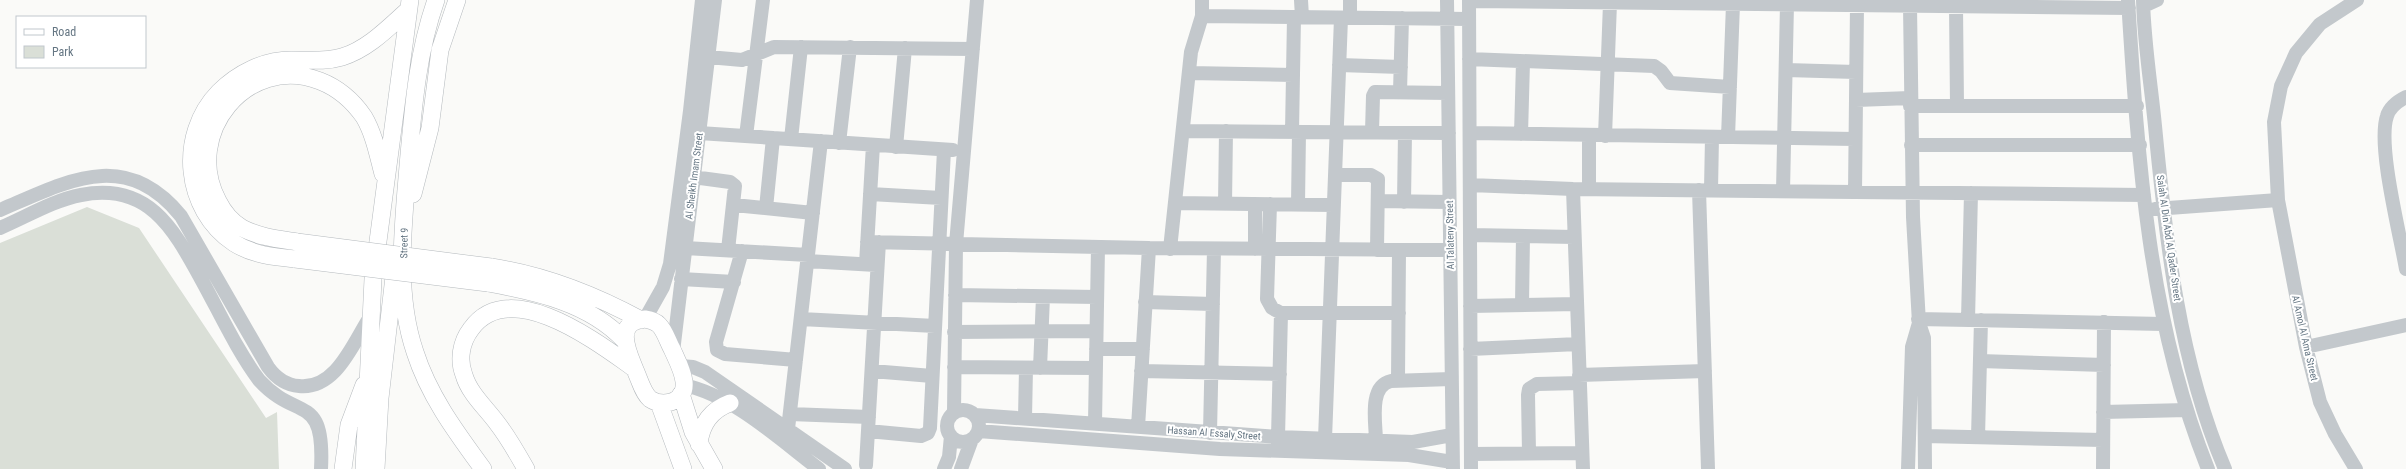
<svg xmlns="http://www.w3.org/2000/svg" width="2406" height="469" font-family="'Roboto Condensed',sans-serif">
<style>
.green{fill:#dadfd7}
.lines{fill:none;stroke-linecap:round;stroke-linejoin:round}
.major-casing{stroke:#b5babe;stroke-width:18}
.minor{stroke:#c3c8cc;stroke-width:14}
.major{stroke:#fff;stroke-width:17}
.major-bridge-casing{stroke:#b5babe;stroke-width:18;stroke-linecap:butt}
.major-bridge{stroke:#fff;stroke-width:17}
.labels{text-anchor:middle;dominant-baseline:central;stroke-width:4;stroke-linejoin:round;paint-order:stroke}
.street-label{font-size:10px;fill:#657683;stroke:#fff}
</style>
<rect width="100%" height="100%" fill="#fafaf8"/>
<path class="green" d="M87,207L139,228L266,418L277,412L279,469H0V243Z"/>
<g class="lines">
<defs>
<path id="major" d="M436,0C417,54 413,110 408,166C403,227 395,293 415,352C429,396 456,432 483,469
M413,194L430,128L440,50L457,0
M297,242C278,239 259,237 242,228C232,222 223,211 218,201C182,134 247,53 320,81C338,88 353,101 364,117C374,134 378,155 383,174
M295,259C274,257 253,255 234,243C184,210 177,135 219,92C238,73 264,60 291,60C309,60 325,62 342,57C368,49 388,28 408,10
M491,267C545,275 593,294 641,320
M488,283C537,292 589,303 624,340
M645,319C651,320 655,321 659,325C665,331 668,342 672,349C679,365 696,393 671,402C664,404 656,403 650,399C643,393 640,381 636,372C629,354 612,322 645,319Z
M681,394L693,432L714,469
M659,403L683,469
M699,444C701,424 711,410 730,403
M343,469L349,425L364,385
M364,469L373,279L410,0
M376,469L380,398L395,268
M526,469C517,453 508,437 497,423C486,408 469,393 464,375C458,360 461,342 471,329C510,275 598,343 635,369"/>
</defs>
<use href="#major" class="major-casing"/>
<path class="minor" d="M1301,0L1302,17
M1447,0L1453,469
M1469,0L1471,469
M2128,0C2138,158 2148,320 2208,469
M2143,0C2144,42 2151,85 2155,126C2166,242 2179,361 2225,469
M1469,1L2129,8
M1910,6L1913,217L1919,323L1924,338L1925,469
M1956,6L1957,105
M2144,6L2157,0
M1202,16L1469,19
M1350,18V0
M708,57L742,60L774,47L973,49
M1469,59L1654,66L1661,71L1670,83L1730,87
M1339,65L1401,67
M1786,70L1856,72
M1189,73L1293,75
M1400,92L1402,18
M2406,97C2398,101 2390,106 2387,116C2377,145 2400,234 2406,269
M1856,100L1910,98
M1910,106H2137
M1183,131L1449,133
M1292,132L1294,17
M1372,132L1373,96L1375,92L1448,93
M699,133L953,150
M1470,133L1855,139
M1521,134L1523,62
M746,136L763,0
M1605,136L1610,3
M1728,137L1733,4
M791,139L801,47
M839,143L850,47
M1911,145H2140
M896,147L905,48
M1335,175H1371L1378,179L1377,250
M693,177L730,182L735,186L728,250
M1470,185L1573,189L2144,195
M1573,189L1583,469
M1589,189V135
M1699,190L1708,469
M1711,190L1712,137
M1783,191L1787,4
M1855,192L1857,5
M870,194L941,198
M1378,201L1449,202
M1404,202L1405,133
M1175,203L1334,205
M1225,204L1226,131
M1270,204L1267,299L1272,308L1281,313H1399
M1298,204L1299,132
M734,205L813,213
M766,208L773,138
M2155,209L2278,200
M0,210C66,182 125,147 181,216L268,367C276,378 285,385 299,386C336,390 353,343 370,317
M0,228C26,217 54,200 81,195C148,182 173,228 200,277C219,311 236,349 259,380C297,422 325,392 321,469
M1470,235L1574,237
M867,242L1149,248L1450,250
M685,248L808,255
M1170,249L1191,52L1202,16V0
M1255,249V204
M742,251L716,342L717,350L725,354L796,360
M807,261L876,265
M866,264L873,145
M681,279L734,282
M955,295L1097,297
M1145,302L1213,304
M1522,305L1523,236
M1470,306L1577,304
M645,319L663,287L670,264L690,111L702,0
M801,319L935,326
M1918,319L2163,324
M1968,320L1971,193
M954,332L1096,331
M2306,347L2406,325
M1096,349H1143
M1470,349L1578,344
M673,352L715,0
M1980,361L2104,365
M680,366L693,367L705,372L845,469
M954,367L1096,368
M1040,368L1043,297
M872,371L932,376
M1141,371L1280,374
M1579,375L1705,371
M1398,380L1399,250
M684,385C734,396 779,439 819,469
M947 426a16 16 0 1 1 32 0a16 16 0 1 1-32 0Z
M2103,412L2187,410
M954,413L956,244L977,0
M790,414L869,417
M975,415L1278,437L1413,442L1452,435
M1025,418L1026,368
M1095,423L1098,247
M1138,427L1149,248
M788,429L821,141
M868,431L921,436L928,433L930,428L944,150
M978,431L1220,449L1409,455L1452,462
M1210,433L1214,249
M1925,436L2103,440
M1278,437L1281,313
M1978,437L1981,320
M1325,439L1341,18
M1376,441C1376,424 1368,386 1391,381L1451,379
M1529,453L1528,395L1529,389L1537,384L1580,383
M1471,454L1582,453
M866,465L879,242
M944,469L949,457L951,436
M961,469L972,439
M1908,469L1912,347L1919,323
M2103,469L2104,322
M2356,469L2335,434L2320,402L2306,347L2278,200L2274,122L2281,86L2296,53L2320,24L2357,0"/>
<use href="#major" class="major"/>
<defs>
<path id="major-bridge" d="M297,242L491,267
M295,259L488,283"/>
</defs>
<use href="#major-bridge" class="major-bridge-casing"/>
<use href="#major-bridge" class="major-bridge"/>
</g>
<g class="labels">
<g class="street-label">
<text transform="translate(694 176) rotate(-83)">Al Sheikh Imam Street</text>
<text transform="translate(1450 235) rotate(-91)">Al Talateny Street</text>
<text transform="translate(2169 238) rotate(82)">Salah Al Din Abd Al Qader Street</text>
<text transform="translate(404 243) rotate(-89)">Street 9</text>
<text transform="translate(2305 338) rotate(77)">Al Amol Al Ama Street</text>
<text transform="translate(1214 433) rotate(4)">Hassan Al Essaly Street</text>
</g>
</g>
<rect x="16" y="16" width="130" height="52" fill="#ffffff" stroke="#c1c8cd"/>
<rect x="24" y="29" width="20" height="6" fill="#ffffff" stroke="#c1c8cd"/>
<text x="52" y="36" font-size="12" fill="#657683">Road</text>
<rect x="24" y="46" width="20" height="12" fill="#dadfd7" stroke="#c1c8cd"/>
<text x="52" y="56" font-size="12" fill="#657683">Park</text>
</svg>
